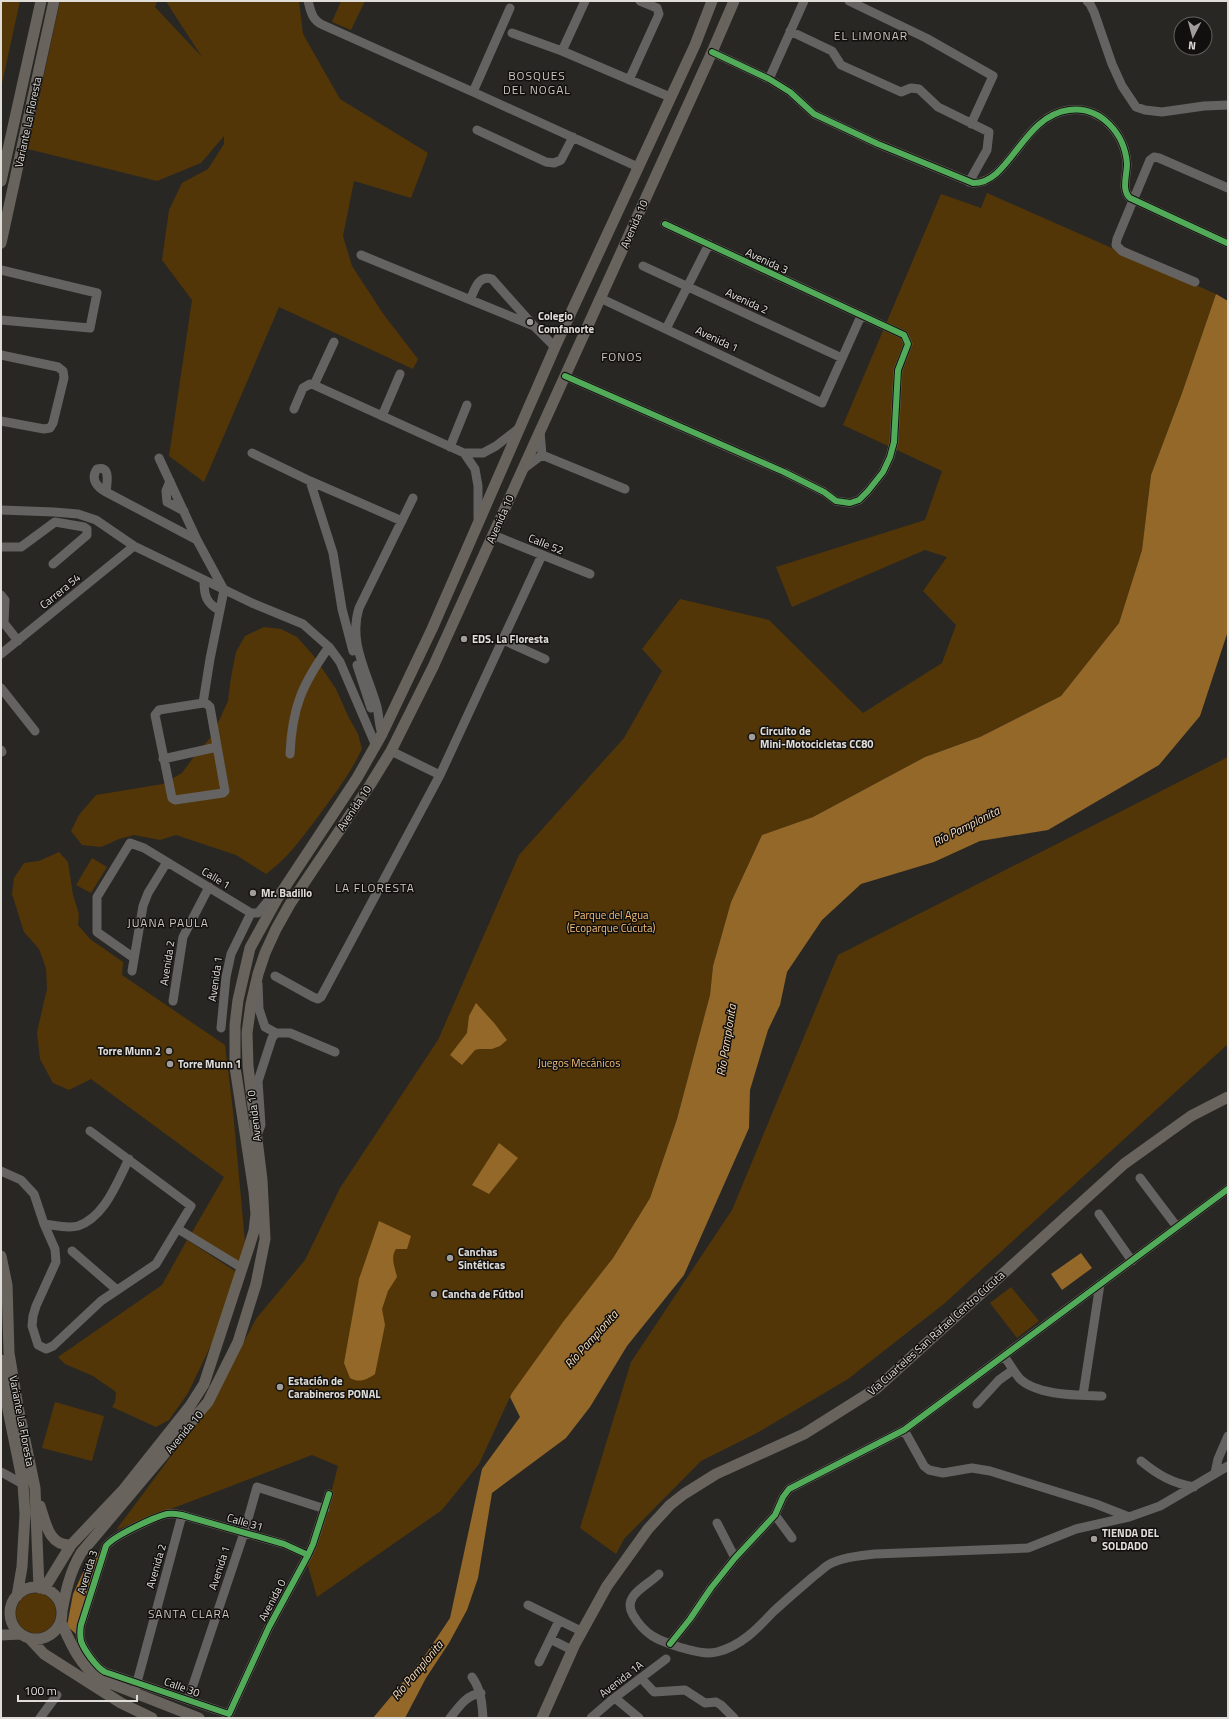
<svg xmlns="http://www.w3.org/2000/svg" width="1229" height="1719" font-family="'Titillium Web',sans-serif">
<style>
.green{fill:#523607}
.water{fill:#936829}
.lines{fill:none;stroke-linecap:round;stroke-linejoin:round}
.minor{stroke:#656361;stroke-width:9}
.major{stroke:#68635d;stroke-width:11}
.cycleway-casing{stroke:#12100e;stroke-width:8}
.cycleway{stroke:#51ab58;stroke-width:6}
.poi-dot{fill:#a09d9a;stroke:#12100e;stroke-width:1.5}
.labels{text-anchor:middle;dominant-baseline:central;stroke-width:3;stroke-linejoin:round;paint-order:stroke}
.street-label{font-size:11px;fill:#e0ddd9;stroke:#12100e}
.poi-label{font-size:11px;font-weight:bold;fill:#e0ddd9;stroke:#12100e;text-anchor:start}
.park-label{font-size:11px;fill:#f6bf7b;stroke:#12100e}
.neighbourhood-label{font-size:12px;letter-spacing:1px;fill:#cdc6bf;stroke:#12100e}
.water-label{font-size:12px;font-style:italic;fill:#f9ddbc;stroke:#12100e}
</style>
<rect width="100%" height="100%" fill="#292724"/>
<path class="green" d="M1,1H20L1,88Z
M60,1H157L155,7L202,57L167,3V1H299L303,34L340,99L428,153L411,198L354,181L343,236L352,266L384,315L418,359L413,369L279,307L204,482L169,456L192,300L162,260L169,210L182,183L208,169L224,144V136L201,163L157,181L28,149Z
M341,1H365L351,30L332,22Z
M987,193L1216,294L1182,393L1151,475L1142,550L1119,623L1061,696L980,737L925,757L813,817L762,835L731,902L713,966L710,995L677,1119L650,1198L613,1258L510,1397L479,1464L442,1510L317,1597L307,1563L326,1512L338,1466L312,1455L116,1530L213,1400L256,1319L305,1260L340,1188L438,1040L519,855L624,738L662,671L642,649L680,599L769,620L863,713L942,663L956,625L923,591L947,557L925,550L792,607L776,567L925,520L942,471L843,425L941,194L981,208Z
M264,627L281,629L297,637L313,655L336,689L349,718L358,734L362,749C350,774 334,795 317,818C302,838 287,859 266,874L236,855L176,835L160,840L134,835L119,839L101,847L82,845L71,831L79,815L96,795L163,784L182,773L196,754L212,736L228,701L231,677L236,652L245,636Z
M1228,757V1044L945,1303L848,1379L757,1433L701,1461L624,1539L616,1554L580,1528L631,1362L732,1210L838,955Z
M59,852L68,862L73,895L79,914L78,925L90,939L123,962L122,975L225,1045L233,1111L245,1242L240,1263L191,1234L224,1177L91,1079L69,1090L53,1083L40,1059L37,1032L47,989L46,968L39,949L24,932L12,894L14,878L24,863L39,861Z
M92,858L107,867L91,893L76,885Z
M187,1240L238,1273L224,1318L188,1393L169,1420L156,1427L112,1407L115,1402L116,1392L93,1376L65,1364L58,1357L162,1285Z
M1011,1287L1039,1321L1017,1338L990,1303Z
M55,1402L104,1416L92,1461L42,1448Z
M16 1613a20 20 0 1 1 40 0a20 20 0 1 1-40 0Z"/>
<path class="water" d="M1216,294L1228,301V631L1200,716L1159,765L1048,830L980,841L934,862L861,884L822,920L787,972L780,1005L768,1030L750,1090L749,1128L684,1275L627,1346L590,1407L566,1438L492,1493L478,1578L467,1610L449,1643L426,1678L405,1718H373L424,1657L450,1618L482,1469L520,1417L510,1397L512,1393L563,1322L613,1258L650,1198L677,1119L710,995L713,966L731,902L762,835L813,817L925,757L980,737L1061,696L1119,623L1142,550L1151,475L1182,393Z
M476,1003L495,1024L507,1040L500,1046L492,1049H479L475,1050L462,1065L450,1055L467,1033L469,1016Z
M499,1143L518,1158L489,1194L472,1185Z
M379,1221L411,1236L407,1249H396C390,1258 395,1267 397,1277L388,1291L382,1309L385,1325L375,1374C366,1380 360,1383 350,1378L344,1363L359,1279Z
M1081,1253L1092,1268L1062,1290L1051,1274Z
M103,1549L76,1634L67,1626L73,1594L87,1564Z"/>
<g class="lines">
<path class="minor" d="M308,1C311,12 312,20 323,25L473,92L638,167
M849,1L926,38L993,76L971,124
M1087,1L1090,4L1094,12L1112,64L1122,86L1136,107L1145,110L1162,112L1204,106L1228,105
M790,31L832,51L841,65L901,92L911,88L919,89L938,107L989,132L987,150L969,182
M512,33L562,51L670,97
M562,51L585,1
M712,52L769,79L790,92L814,114L878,144L973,183C1010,184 1022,116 1069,110C1101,106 1125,134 1127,164C1127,175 1121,190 1130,198L1227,243
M769,79L804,1
M629,80L659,14L657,8L640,1
M473,92L510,8
M477,130L546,162L554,163L561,160L573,137
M361,255L534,326
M643,266L842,358
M1,270L97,293L90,328L1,320
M1195,282L1122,251L1116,245L1117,239L1150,160L1154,157L1159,158L1228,188
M600,298L822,403L861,316
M470,300C475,289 478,275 492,279L534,326L555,347
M666,329L709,244
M1,355L58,367L63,371L64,378L53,423L50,428L44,429L1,421
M565,376L784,472L824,492L836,501L850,503L859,500L868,491L883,472L890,457L894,442L898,370L908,344L904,335L665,224
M314,385L334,342
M294,409L303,388L310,384L314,385L464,453H483L496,446L518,429
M382,416L400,374
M450,447L467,405
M252,453L310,481L402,521
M464,453L475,469L478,486V518
M542,455L625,489
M159,458L197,540L224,590L210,659L203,703
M522,470L542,455L540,432
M170,481L166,491L167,502L184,511
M310,481L333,553L342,609L353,651
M106,492C107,483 111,465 97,469C90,479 97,487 106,492L197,540
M1,510L54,512L78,514L96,520L134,546L252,603L303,624L329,647L340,662L376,746
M493,535L590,574
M1,547H21L55,522L84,527L87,529V535L53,564
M204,581C204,595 206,603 219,610
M1,595L5,600L4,623L18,641
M503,640L545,659
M1,654L134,546
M357,665L371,708
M1,688L35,731
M203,703L207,704L210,707L225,791L223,793L175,800L172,798L155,715L159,710Z
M382,734C379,725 379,716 377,707C368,674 348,643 359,608L413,498
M1,750L2,752
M391,751L440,775
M290,754C292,708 302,684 329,647
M163,759L217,747
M134,958L97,932V897L130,843L144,848L251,913H258L267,902L275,903
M132,971L143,906L148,893L167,862
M275,976L313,997L318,999L321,997L440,775L542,555
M258,984L259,1009L265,1027L276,1033H290L335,1052
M173,1001L183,937L209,887
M221,1028L226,977L231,954L251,913
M257,1135L261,1125L258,1081L272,1038L276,1033
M1,1171L21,1180L34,1194L44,1224L55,1249L56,1262L36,1306L33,1316L32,1326L38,1345L46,1349L53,1346L101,1301L156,1264L191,1206L90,1131
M1140,1178L1177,1227
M1099,1214L1132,1261
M44,1224C54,1225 67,1229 78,1226C105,1217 117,1182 129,1159
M178,1229L242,1268
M72,1251L117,1290
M1004,1356C1009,1363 1014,1372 1020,1379C1038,1396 1079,1395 1102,1396
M1083,1395L1100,1284
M977,1404L999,1380L1013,1370
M904,1430L924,1466L929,1470L943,1473L972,1468L990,1471L1096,1504L1129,1517
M1141,1461C1158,1475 1172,1483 1194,1487
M1,1472L23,1484
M1215,1473L1218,1459L1228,1436
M775,1515L792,1538
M717,1523L735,1558
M308,1555L284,1544L182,1515C177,1514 172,1513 167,1514C155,1517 113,1536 106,1546L81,1625C80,1631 80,1636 81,1641C84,1650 97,1668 105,1672L229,1714L269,1627L308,1555L313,1544L329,1494
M659,1574C649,1585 621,1595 633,1615C645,1635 657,1640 679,1647C690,1650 705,1655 717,1652C741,1646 757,1629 773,1612C786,1600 800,1588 814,1576C819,1573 823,1568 828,1565C842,1557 859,1556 875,1554L1028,1548L1076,1529L1129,1517L1160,1506L1228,1466
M528,1605L581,1631
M550,1639L572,1650
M670,1644L690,1619L711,1588L735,1558L775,1515L783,1497L789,1489L904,1430L1228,1189
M539,1662L557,1625
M472,1677C481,1690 482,1702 483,1718
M641,1678L654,1692L685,1690L705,1703L716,1702L721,1705L734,1718
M136,1686L182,1515
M615,1698L639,1718
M188,1700L244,1533L257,1487L325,1509
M40,1718L57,1695
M450,1718C459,1707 466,1695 481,1693
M591,1718L613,1699L666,1659"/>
<path class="major" d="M1,181L41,1
M1,243L54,1
M1,1256L7,1285L9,1353L18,1407L35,1488L39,1588
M1,1360L8,1410L23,1484L25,1514L22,1567L17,1596
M40,1506C46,1524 49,1546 71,1545
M10 1613a26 26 0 1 1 52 0a26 26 0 1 1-52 0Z
M44,1589L71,1545L124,1489L190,1406L204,1384L249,1247L254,1231L256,1214L254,1192L235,1067V1025L238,1000L250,948L277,899L357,778L382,734L432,629L555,347L695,45L712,1
M62,1611C66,1590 70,1572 81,1553L208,1402L238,1342L256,1284L265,1239L262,1180L248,1066L247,1033L251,1004L258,974L265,953L276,929L290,904L370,785L391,751L433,667L712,52L734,1
M61,1622C71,1644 79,1664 99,1679L199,1718
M1,1635L20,1634
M29,1638L44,1654L121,1703L152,1718
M542,1718L575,1644L607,1586L648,1529L670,1505L684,1494L716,1474L804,1434L877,1388L1124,1164L1191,1116L1228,1097"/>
<defs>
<path id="cycleway" d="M712,52L769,79L790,92L814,114L878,144L973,183C1010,184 1022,116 1069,110C1101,106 1125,134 1127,164C1127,175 1121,190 1130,198L1227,243
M565,376L784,472L824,492L836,501L850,503L859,500L868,491L883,472L890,457L894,442L898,370L908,344L904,335L665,224
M308,1555L284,1544L182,1515C177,1514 172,1513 167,1514C155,1517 113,1536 106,1546L81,1625C80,1631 80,1636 81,1641C84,1650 97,1668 105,1672L229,1714L269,1627L308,1555L313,1544L329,1494
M670,1644L690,1619L711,1588L735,1558L775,1515L783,1497L789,1489L904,1430L1228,1189"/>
</defs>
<use href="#cycleway" class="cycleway-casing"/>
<use href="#cycleway" class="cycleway"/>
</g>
<g class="poi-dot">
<circle cx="530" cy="322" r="4"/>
<circle cx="464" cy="639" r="4"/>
<circle cx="752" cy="737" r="4"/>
<circle cx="253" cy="893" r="4"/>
<circle cx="169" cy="1051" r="4"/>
<circle cx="170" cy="1064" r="4"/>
<circle cx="450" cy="1258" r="4"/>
<circle cx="434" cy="1294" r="4"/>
<circle cx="280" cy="1387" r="4"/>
<circle cx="1094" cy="1539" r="4"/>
</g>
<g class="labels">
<g class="street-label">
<text transform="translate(28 122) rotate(-78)">Variante La Floresta</text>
<text transform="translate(634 224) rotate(-66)">Avenida 10</text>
<text transform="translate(767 261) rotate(25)">Avenida 3</text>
<text transform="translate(747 301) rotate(25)">Avenida 2</text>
<text transform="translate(717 339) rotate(25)">Avenida 1</text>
<text transform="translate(500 519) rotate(-66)">Avenida 10</text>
<text transform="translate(546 544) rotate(22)">Calle 52</text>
<text transform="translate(60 591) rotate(-39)">Carrera 54</text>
<text transform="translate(354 808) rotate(-56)">Avenida 10</text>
<text transform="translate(216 878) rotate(31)">Calle 1</text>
<text transform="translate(167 963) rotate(-81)">Avenida 2</text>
<text transform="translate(215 979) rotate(-82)">Avenida 1</text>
<text transform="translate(254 1116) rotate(-97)">Avenida 10</text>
<text transform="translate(936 1333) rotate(-42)">Vía Cuarteles San Rafael Centro Cúcuta</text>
<text transform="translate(22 1421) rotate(79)">Variante La Floresta</text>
<text transform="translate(184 1432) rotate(-50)">Avenida 10</text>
<text transform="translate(245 1522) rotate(16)">Calle 31</text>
<text transform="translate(156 1566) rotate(-74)">Avenida 2</text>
<text transform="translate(219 1568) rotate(-72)">Avenida 1</text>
<text transform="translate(87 1572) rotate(-73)">Avenida 3</text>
<text transform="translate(272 1600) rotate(-62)">Avenida 0</text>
<text transform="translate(621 1679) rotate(-38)">Avenida 1A</text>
<text transform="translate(182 1687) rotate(20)">Calle 30</text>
</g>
<g class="poi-label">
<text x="538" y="316">Colegio<tspan x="538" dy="13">Comfanorte</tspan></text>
<text x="472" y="639">EDS. La Floresta</text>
<text x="760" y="731">Circuito de<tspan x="760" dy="13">Mini-Motocicletas CC80</tspan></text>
<text x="261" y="893">Mr. Badillo</text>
<text x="161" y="1051" text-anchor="end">Torre Munn 2</text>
<text x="178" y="1064">Torre Munn 1</text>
<text x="458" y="1252">Canchas<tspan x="458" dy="13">Sintéticas</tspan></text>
<text x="442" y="1294">Cancha de Fútbol</text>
<text x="288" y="1381">Estación de<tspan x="288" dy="13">Carabineros PONAL</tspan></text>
<text x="1102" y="1533">TIENDA DEL<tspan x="1102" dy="13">SOLDADO</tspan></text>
</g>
<g class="park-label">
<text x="611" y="915">Parque del Agua<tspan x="611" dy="13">(Ecoparque Cúcuta)</tspan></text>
<text x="579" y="1063">Juegos Mecánicos</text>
</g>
<g class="neighbourhood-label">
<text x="871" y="35">EL LIMONAR</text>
<text x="537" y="75">BOSQUES<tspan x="537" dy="14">DEL NOGAL</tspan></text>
<text x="622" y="356">FONOS</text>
<text x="375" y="887">LA FLORESTA</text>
<text x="168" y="922">JUANA PAULA</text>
<text x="189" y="1613">SANTA CLARA</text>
</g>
<g class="water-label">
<text transform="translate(966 826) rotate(-27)">Río Pamplonita</text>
<text transform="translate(726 1040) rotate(-81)">Río Pamplonita</text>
<text transform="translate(591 1339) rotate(-48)">Río Pamplonita</text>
<text transform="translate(417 1670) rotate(-50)">Río Pamplonita</text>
</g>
</g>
<rect width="1229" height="1719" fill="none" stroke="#e0ddd9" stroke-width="4"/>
<g transform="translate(1193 36) rotate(186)"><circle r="19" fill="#12100e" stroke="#64625f"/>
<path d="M0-3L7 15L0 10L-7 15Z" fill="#a09d9a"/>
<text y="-6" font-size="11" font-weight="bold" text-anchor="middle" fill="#e0ddd9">N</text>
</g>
<path d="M18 1695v6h119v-6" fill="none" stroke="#e0ddd9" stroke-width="2"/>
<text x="24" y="1695" font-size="12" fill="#e0ddd9" stroke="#12100e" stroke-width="3" paint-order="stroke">100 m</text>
</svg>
